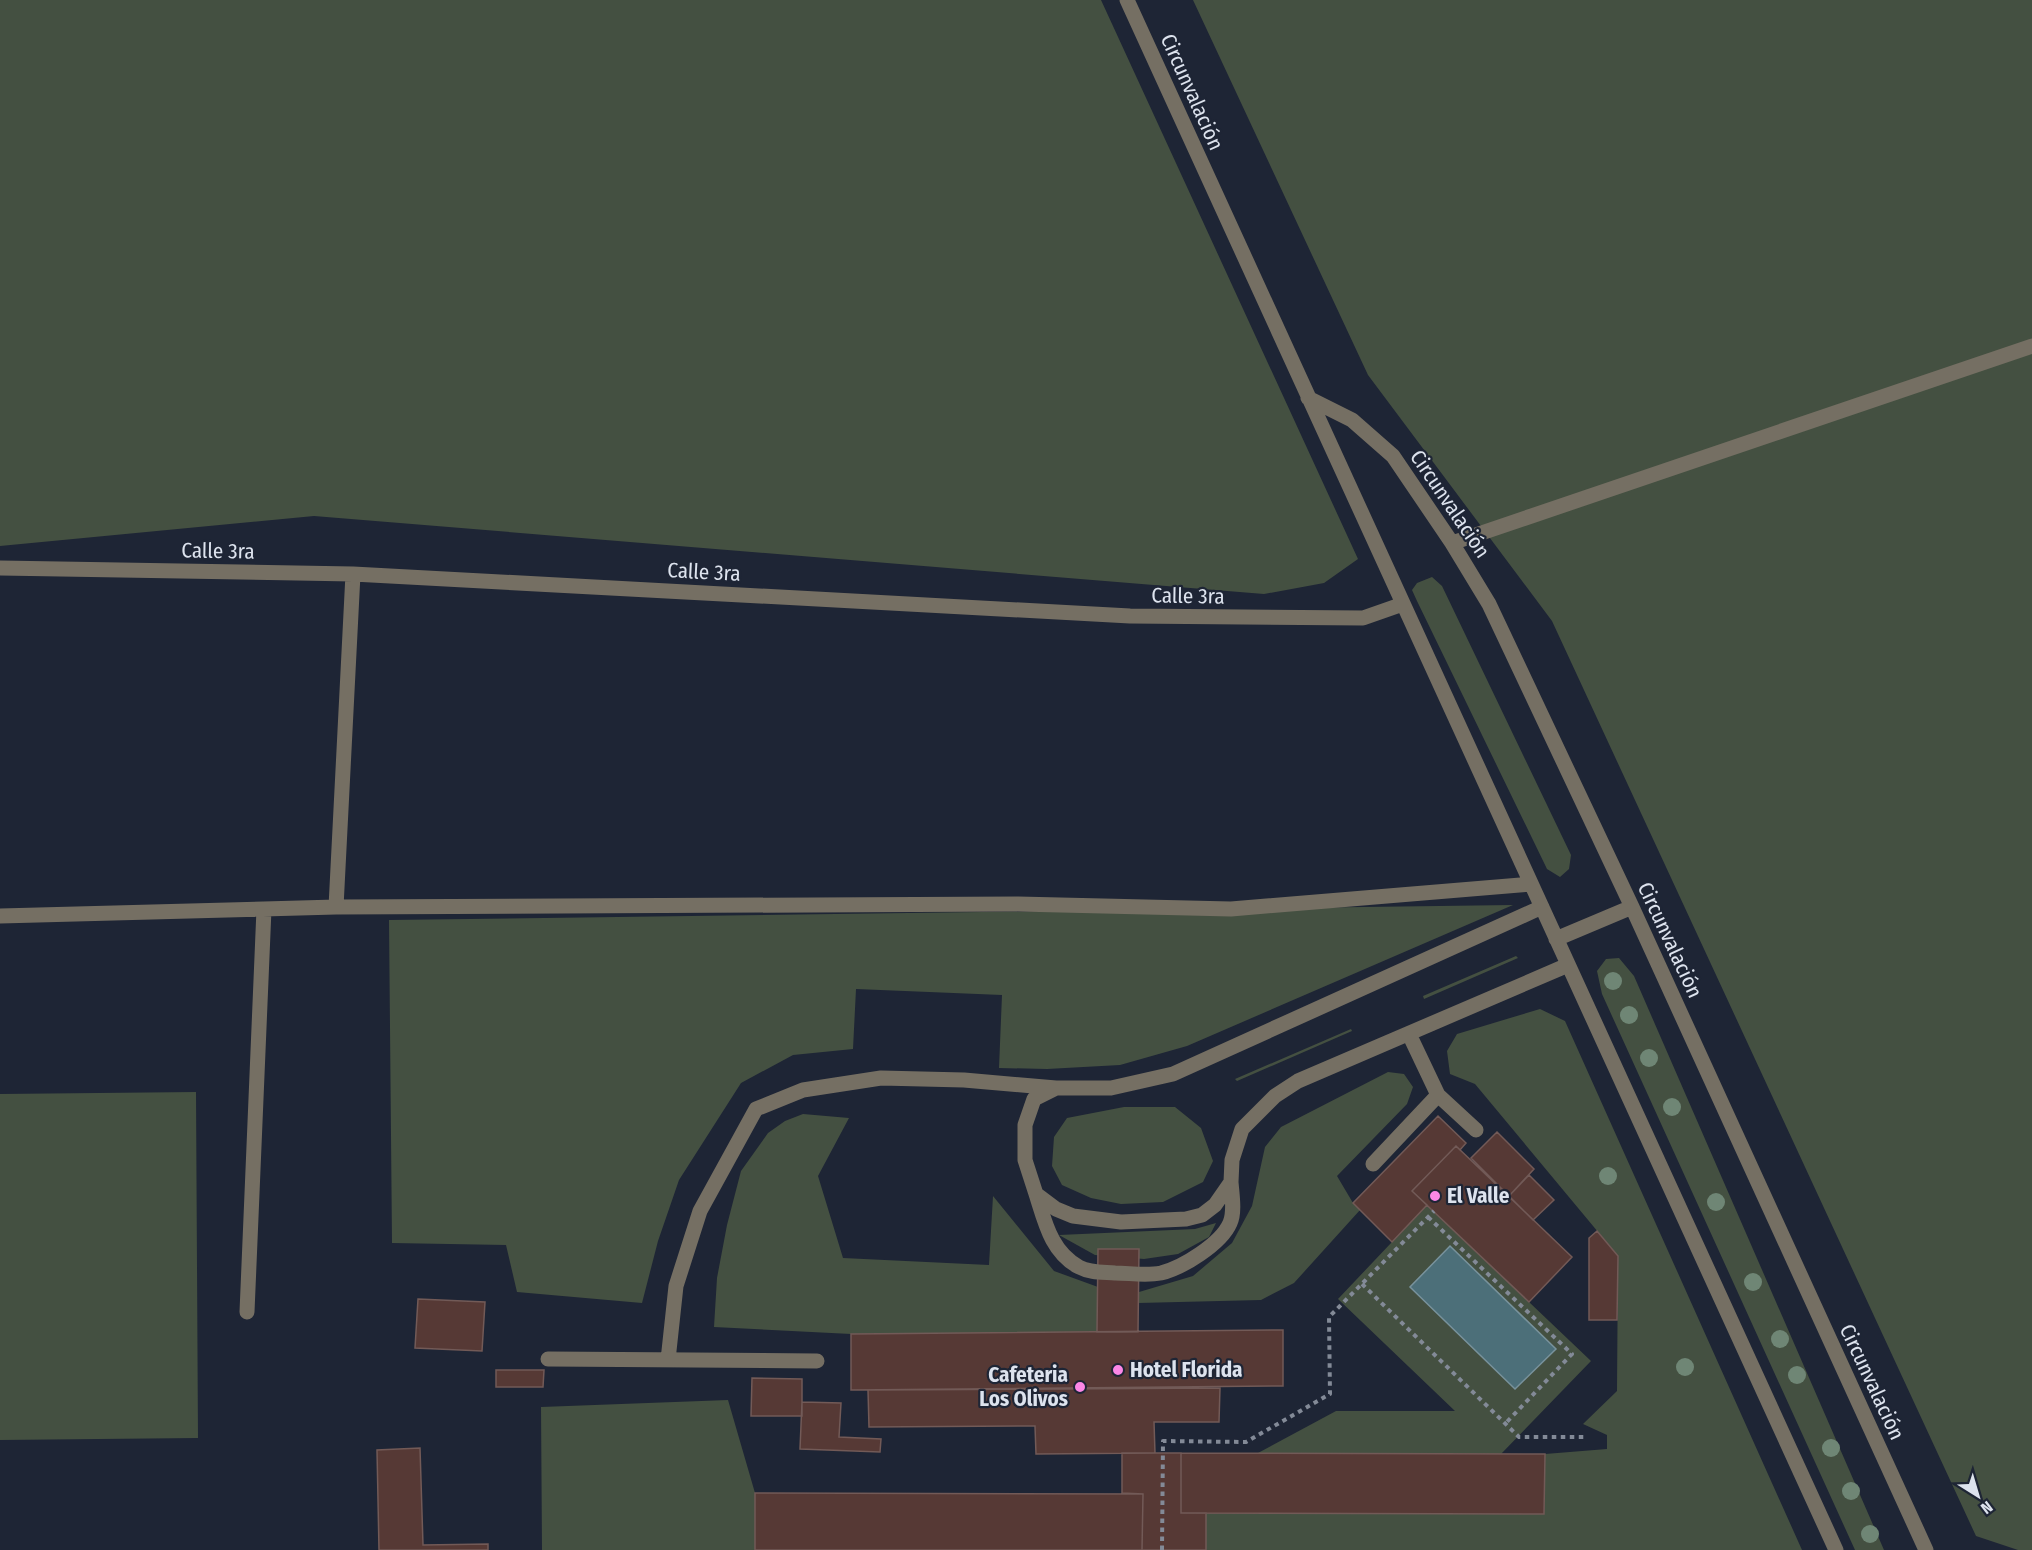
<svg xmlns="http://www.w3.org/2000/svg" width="2032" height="1550" font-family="'Fira Sans Condensed',sans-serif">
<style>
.green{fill:#445041}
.water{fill:#4c6f79;stroke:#78929c;stroke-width:1.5}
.building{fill:#563935;stroke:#725a57;stroke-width:1.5}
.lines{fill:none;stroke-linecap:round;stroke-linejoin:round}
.path{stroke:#838a97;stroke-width:4;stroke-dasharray:4.5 4.5;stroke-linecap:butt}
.minor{stroke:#756f63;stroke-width:15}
.tree{fill:#6f8675}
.poi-dot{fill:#fb87e6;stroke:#1e2535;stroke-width:2}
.labels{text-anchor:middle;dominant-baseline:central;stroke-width:4.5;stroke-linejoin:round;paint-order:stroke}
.street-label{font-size:21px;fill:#dde3ee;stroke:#1e2535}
.poi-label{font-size:21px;font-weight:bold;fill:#dde3ee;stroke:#1e2535;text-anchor:start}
</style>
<rect width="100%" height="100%" fill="#1e2535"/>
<path class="green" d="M0,0H1101L1358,559L1324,583L1264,594L314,516L0,546Z
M1193,0H2032V1550H2018L1976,1536L1552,621L1368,375Z
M1432,577L1442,586L1571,855L1569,869L1560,877L1547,869L1417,601L1412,590L1417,583Z
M1513,905L1187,1046L1120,1065L1047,1069L999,1068L1002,995L856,989L853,1049L793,1055L741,1083L679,1180L658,1241L642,1303L517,1292L506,1245L392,1243L389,920Z
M1516,956L1518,958L1424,999L1423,996Z
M1619,958L1634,976L1884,1550H1855L1602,994L1597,971L1606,959Z
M1540,1009L1565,1021L1802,1550H1206V1513L1544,1514L1545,1454L1607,1449V1435L1583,1424L1617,1391L1618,1256L1475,1084L1450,1074L1447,1051L1457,1034Z
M1351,1029L1352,1031L1237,1081L1235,1079Z
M1388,1072L1404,1074L1413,1087L1407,1104L1337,1176L1353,1203L1360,1210L1294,1283L1261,1300L1138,1303L1139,1292L1193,1276L1232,1243L1252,1206L1265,1147L1281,1127Z
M196,1092L198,1438L0,1440V1094Z
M1124,1107H1175L1201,1128L1213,1161L1203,1182L1163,1202L1121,1204L1091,1198L1062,1185L1052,1166L1054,1137L1067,1118Z
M803,1114L849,1118L818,1176L843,1258L989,1265L993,1196L1054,1271L1098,1287L1097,1332L851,1334L714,1327L717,1278L727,1225L741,1171L768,1133L785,1121Z
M1427,1205L1591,1361L1501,1454L1258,1453L1336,1411H1455L1338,1299Z
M1216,1223L1209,1237L1178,1254L1144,1259L1095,1255L1059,1235L1195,1229Z
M728,1400L755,1493V1550H542L541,1407Z"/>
<path class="water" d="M1450,1246L1556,1349L1515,1389L1410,1287Z"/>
<path class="building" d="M1438,1116L1466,1143L1460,1150L1456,1146L1412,1191L1427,1205L1392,1242L1353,1203Z
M1497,1132L1534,1169L1509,1196L1471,1158Z
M1456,1146L1572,1257L1529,1302L1412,1191Z
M1529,1175L1554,1200L1533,1220L1509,1196Z
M1597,1231L1618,1256L1617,1320H1589V1238Z
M1098,1249H1139L1138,1332H1097Z
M418,1299L485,1302L482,1351L415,1348Z
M1283,1330V1386L851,1390V1334Z
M496,1370H544L543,1387H496Z
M752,1378L802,1379V1416H751Z
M1220,1388L1219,1422H1154L1155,1453L1036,1454L1035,1426L869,1427L868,1390Z
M802,1402L841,1403L839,1437L881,1439L880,1452L800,1449Z
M420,1448L423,1545L488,1544V1550H379L377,1450Z
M1122,1453H1181V1513H1206V1550H1142L1143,1494L1122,1493Z
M1181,1453L1545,1454L1544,1514L1181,1513Z
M755,1493L1143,1494L1142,1550H755Z"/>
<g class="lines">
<path class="path" d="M1428,1217L1572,1354L1505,1424
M1362,1284L1519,1437H1584
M1162,1550L1163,1441L1246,1442L1330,1394L1329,1317L1434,1211"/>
<path class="minor" d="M1127,0L1836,1550
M1308,398L1352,420L1393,456L1452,543L1489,604L1632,907L1926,1550
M1452,543L2032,346
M0,568L353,574L1130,616L1363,618L1403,604
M336,907L353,574
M1542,907L1173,1074L1111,1088H1056L1034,1099L1025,1125V1160L1036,1194L1056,1209L1073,1216L1121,1222L1186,1219L1202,1215L1215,1205L1231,1182L1232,1160L1242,1129L1275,1096L1298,1081L1568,965
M0,916L336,907L1018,904L1231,909L1531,884
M1556,939L1632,907
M1409,1034L1438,1095
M1373,1164L1438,1095L1476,1130
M1036,1194C1045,1222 1051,1252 1079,1267C1090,1273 1103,1272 1115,1273C1129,1273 1146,1276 1161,1273C1182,1268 1221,1244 1230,1223C1235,1212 1232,1195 1231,1182
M247,1312L264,909
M548,1359L817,1361
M668,1360L676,1286L700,1211L756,1109L803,1090L881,1078L964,1080L1056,1088"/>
</g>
<g class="tree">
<circle cx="1613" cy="981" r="9"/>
<circle cx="1629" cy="1015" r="9"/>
<circle cx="1649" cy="1058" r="9"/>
<circle cx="1672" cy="1107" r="9"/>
<circle cx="1608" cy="1176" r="9"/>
<circle cx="1716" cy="1202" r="9"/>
<circle cx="1753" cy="1282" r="9"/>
<circle cx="1780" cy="1339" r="9"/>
<circle cx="1685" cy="1367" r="9"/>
<circle cx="1797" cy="1375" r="9"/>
<circle cx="1831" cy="1448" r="9"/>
<circle cx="1851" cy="1491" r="9"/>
<circle cx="1870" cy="1534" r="9"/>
</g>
<g class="poi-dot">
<circle cx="1435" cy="1196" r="6"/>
<circle cx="1118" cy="1370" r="6"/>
<circle cx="1080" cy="1387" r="6"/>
</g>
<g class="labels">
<g class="street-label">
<text transform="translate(1192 92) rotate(66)">Circunvalación</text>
<text transform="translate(1450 504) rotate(56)">Circunvalación</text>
<text transform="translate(218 551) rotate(1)">Calle 3ra</text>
<text transform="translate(704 572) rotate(3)">Calle 3ra</text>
<text transform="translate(1188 596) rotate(1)">Calle 3ra</text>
<text transform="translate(1670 940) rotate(65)">Circunvalación</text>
<text transform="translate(1872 1382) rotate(65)">Circunvalación</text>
</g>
<g class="poi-label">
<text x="1447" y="1196">El Valle</text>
<text x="1130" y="1370">Hotel Florida</text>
<text x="1068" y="1375" text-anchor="end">Cafeteria<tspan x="1068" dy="24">Los Olivos</tspan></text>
</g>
</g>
<g transform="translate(1978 1496) rotate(143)" stroke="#1e2535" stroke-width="4.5" paint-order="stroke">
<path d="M0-4.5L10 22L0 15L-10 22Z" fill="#dde3ee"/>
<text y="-9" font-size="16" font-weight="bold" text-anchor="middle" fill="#dde3ee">N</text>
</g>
</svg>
